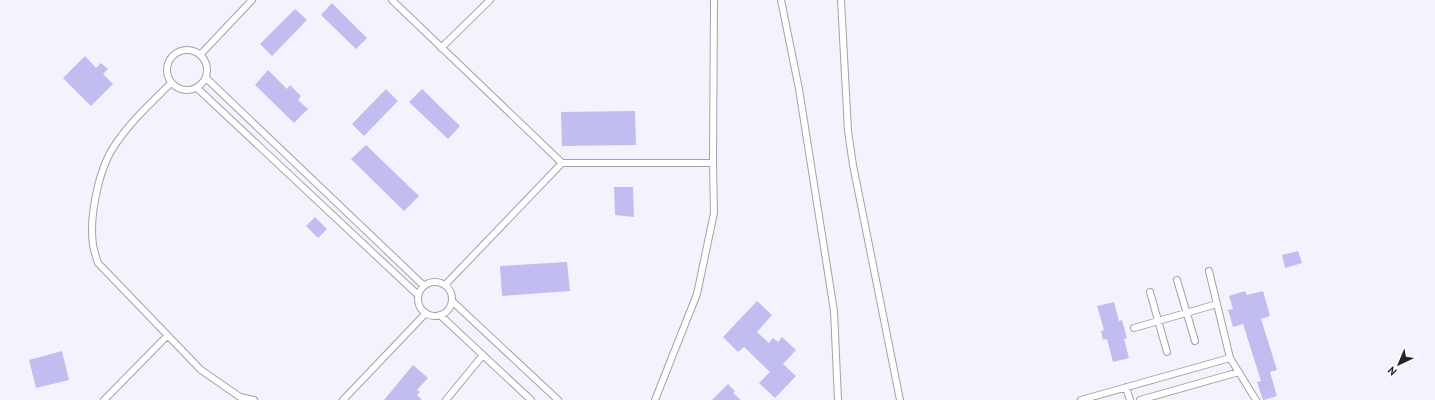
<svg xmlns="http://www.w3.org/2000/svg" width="1435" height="400" font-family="'PT Sans',sans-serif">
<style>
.building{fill:#c1bdf0}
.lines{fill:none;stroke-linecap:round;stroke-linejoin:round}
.lane-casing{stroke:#a2a2ab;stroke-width:8}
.lane{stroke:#fff;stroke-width:6}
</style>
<rect width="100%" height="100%" fill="#f4f3fd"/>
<path class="building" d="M332,3L367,38L356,49L321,15Z
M295,9L307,20L272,56L260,44Z
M85,56L96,68L101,63L108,69L103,74L113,84L91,106L63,78Z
M268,70L287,89L290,85L301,96L298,100L308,109L294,123L255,85Z
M386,89L398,101L364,136L352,124Z
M422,89L460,126L448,139L409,102Z
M635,111L636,145L562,146L561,112Z
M366,145L419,196L404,211L351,159Z
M614,187H633L634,217L615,215Z
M315,217L327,229L318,238L306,226Z
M1298,251L1302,263L1285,268L1282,255Z
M567,262L570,291L502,296L500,266Z
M1245,291L1247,295L1263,291L1270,316L1261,319L1277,370L1270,372L1277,396L1264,400H1263L1257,382L1261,381L1243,324L1233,327L1228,310L1233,309L1229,296Z
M757,301L772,315L757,332L769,343L773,338L778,342L782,337L796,350L783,364L796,376L775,398L759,383L770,372L744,347L738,352L723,337Z
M1114,302L1119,321L1122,320L1127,338L1124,339L1129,358L1113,362L1107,339L1103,340L1101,331L1104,330L1097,306Z
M62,351L69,380L36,388L29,360Z
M413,365L428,378L417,390L420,392L417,395L422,400H384Z
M728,384L735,391L733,393L741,400H712Z"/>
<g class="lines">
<defs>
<path id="lane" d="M392,0L562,163L445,285
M781,0L799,89L834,311L838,400
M841,0L848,131L853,165L900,400
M441,48L490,0
M167 70a20 20 0 1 1 40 0a20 20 0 1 1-40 0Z
M200,55L252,0
M206,78L424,286
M171,83C152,102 132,120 117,142C99,166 89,215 93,245C94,251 96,257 98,263L201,370L240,397L254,400
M197,88L418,295
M562,163H713L714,213L697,294L655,400
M713,163L714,0
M1209,271L1230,358L1256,400
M1177,280L1195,341
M418 299a17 17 0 1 1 34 0a17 17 0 1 1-34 0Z
M1150,292L1167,352
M452,301L558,400
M440,315L531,400
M1134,328L1217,304
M1126,387L1130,400
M104,400L167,336
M343,400L426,313
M446,400L483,355
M1081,400L1230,358
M1140,400L1239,372"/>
</defs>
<use href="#lane" class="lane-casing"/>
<use href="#lane" class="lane"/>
</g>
<g transform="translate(1399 364) rotate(224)" stroke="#ffffff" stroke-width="3" paint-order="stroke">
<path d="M0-3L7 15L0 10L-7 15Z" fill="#232226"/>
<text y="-6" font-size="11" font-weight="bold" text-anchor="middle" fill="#232226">N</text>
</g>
</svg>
